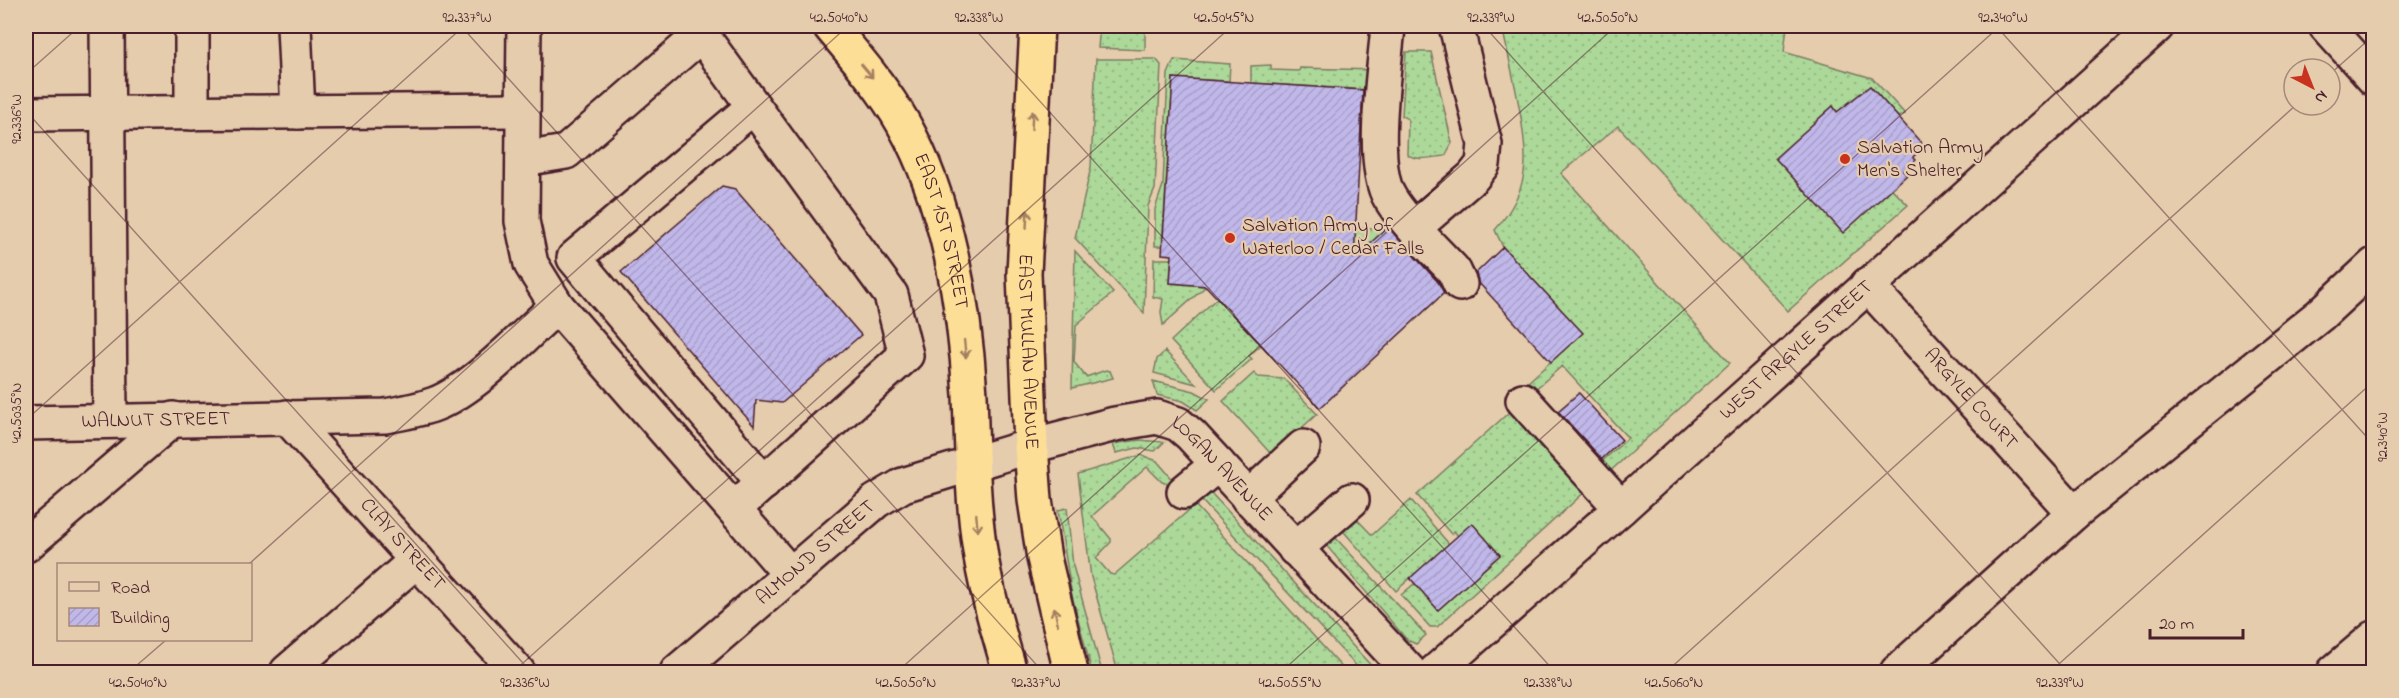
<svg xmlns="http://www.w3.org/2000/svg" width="2399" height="698" font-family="'Indie Flower',sans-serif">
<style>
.grass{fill:url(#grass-dots);stroke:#7b7c62;stroke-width:1.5}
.building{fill:url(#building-hatch);stroke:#4a1f2b;stroke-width:1.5}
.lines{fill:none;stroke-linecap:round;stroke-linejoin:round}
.minor-casing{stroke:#4a1f2b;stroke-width:38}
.highway-casing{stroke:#4a1f2b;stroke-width:38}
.minor{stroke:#e5ccad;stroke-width:33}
.highway{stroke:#fdde96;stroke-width:33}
.oneway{stroke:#a47e60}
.ticks{fill:none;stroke:#4a1f2b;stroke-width:1.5;stroke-opacity:0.45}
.poi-dot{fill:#c8321e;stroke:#e5ccad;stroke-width:2}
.labels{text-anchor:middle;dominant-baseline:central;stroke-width:4.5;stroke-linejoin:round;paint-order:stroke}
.poi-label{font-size:20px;fill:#4a1f2b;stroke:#e5ccad;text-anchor:start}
.street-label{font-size:20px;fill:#4a1f2b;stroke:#e5ccad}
.neatline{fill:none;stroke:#4a1f2b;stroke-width:2}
.ticks-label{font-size:15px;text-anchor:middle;fill:#4a1f2b}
</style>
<defs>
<pattern id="grass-dots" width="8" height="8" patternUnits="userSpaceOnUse" patternTransform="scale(1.5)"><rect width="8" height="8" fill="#acd999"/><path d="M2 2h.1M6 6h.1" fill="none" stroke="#96ba84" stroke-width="1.8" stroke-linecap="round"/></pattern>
<pattern id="building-hatch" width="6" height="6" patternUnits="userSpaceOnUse" patternTransform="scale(1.5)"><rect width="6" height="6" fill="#c1b8ea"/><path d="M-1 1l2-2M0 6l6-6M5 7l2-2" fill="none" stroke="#a79ec9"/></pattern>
</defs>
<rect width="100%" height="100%" fill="#e5ccad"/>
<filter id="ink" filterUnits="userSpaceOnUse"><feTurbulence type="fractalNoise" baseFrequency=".0167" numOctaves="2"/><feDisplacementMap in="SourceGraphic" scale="12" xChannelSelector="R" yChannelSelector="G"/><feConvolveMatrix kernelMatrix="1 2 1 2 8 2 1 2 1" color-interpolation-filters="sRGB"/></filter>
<g filter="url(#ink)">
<path class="grass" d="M1100,26H1141L1145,33V50L1098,48Z
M1502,26H1787L1784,52L1872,78L1905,114L1898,117L1870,86L1837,112L1833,107L1892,189L1908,205L1788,311L1618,126L1561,173L1730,363L1606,475L1598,465L1628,438L1562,366L1532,392L1526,384L1582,333L1503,247L1495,230C1509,214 1521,194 1524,173C1530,139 1509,62 1502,26Z
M1406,52H1431L1452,143L1445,156C1432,157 1417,162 1407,154L1408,119L1402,116Z
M1096,59H1156L1161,65L1155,189L1148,206L1144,313L1075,238L1091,167Z
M1174,60L1230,64L1229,81L1173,78L1162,246H1155V209L1163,185L1168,74Z
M1271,65V70L1299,71L1300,68L1375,70L1373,90L1251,83V66Z
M1287,223L1386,229L1335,277Z
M1075,251L1113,293L1076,325L1074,362L1086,377L1106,370L1110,371L1113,378L1072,388Z
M1154,259H1171L1170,283L1206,286L1163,325L1161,312L1163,299L1153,297Z
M1217,298L1261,345L1249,356L1252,359L1216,390L1171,341Z
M1165,351L1196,384L1154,373L1157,359Z
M1254,373L1258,377L1284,379L1317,414L1272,455L1223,401Z
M1153,381L1194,391L1209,399L1197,410L1183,401L1157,395Z
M1515,407L1589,488L1437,627H1430L1401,595L1415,583L1438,610L1500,555L1458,536L1454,531L1451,534L1417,495Z
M1139,440L1164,442L1155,451L1137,448L1116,453L1113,444Z
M1141,455L1157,461L1174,481L1170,484L1162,482L1147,467L1092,516L1111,539V542L1096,558L1110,574L1114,575L1195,505L1346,672H1118L1091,577L1078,474Z
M1211,493L1377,672H1362L1202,501Z
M1411,500L1449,544L1396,591L1338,525L1351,513L1372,535Z
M1067,508L1073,566L1102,672H1092L1072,596L1058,510Z
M1331,533L1426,635L1416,644L1407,640L1325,544Z"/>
<path class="building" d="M1173,78L1363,90L1354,258L1388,227L1438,282L1444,293L1320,408L1206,286L1170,283L1172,255L1162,254Z
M1870,86L1924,146L1913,157L1916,160L1903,171L1907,175L1843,233L1775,158L1833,106L1837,112Z
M722,186L735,189L861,335L782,403L756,400L754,426L621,272Z
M1503,247L1583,333L1551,362L1478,282L1476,273Z
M1579,393L1622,440L1602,459L1558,411Z
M1472,523L1500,555L1438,610L1410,578Z"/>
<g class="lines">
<defs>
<g id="minor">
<path d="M107,26L110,420"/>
<path d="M192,26V113"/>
<path d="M294,26L298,112"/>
<path d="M524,26L522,221L531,264L557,306L790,574"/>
<path d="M695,26L891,295L906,355L734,509"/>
<path d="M1388,26C1385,67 1369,164 1390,198C1404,222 1435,250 1454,271L1460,284"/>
<path d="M2326,26L2374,79"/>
<path d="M753,107L574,258L764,483"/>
<path d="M26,114L523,110"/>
<path d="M523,159L566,152L702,34"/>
<path d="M1415,227L1473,177L1483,164L1485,144L1456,26"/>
<path id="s1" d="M1867,285L2074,513"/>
<path d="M1523,400L1621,508"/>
<path id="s2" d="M287,417L518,672"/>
<path id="s3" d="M26,423L385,416C402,413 419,410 435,404C476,388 523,336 557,306"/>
<path d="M1184,492L1218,464"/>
<path d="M1248,498L1303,447"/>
<path d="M26,545L173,419"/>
<path d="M1295,549L1352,500"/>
<path d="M287,672L417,560"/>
<path id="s4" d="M677,672L876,501L903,485L1031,446L1115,424L1157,417L1178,424L1191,435L1410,672"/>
<path id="s5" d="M1435,672L1621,508L2157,26"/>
<path d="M1897,672L2074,513L2320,315L2374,265"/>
<path d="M2334,672L2374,638"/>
</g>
<g id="highway">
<path id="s6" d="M830,26C856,57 883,88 903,123C947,201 965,307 970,395C972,445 972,495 979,544C985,588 998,630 1010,672"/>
<path id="s7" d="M1037,26L1024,273L1031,446L1035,500L1044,558L1071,672"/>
</g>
</defs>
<use href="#minor" class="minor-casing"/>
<use href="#highway" class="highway-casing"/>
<use href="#minor" class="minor"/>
<use href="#highway" class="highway"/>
</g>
<defs><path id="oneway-shaft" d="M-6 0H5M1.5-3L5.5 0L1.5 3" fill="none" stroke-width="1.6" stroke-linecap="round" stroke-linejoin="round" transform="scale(1.5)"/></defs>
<g class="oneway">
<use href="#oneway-shaft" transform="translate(867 71) rotate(50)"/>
<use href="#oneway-shaft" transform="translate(1032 120) rotate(-87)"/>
<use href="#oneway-shaft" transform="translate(1027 219) rotate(-87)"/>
<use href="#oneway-shaft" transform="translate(965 349) rotate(84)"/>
<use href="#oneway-shaft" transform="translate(977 523) rotate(85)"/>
<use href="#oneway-shaft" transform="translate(1056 616) rotate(-102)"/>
</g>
</g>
<path class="ticks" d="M461,26L1043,672M972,26L1555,672M1484,26L2067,672M1996,26L2374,445M26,74L80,26M2330,74L2374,35M26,111L531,672M26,420L464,26M249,564L848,26M129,672L166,640M513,672L1232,26M897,672L1616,26M1281,672L2000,26M1666,672L2296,105M2050,672L2374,381"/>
<g class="poi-dot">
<circle cx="1845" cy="159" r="6"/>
<circle cx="1230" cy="238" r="6"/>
</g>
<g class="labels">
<g class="poi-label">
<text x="1857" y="148">Salvation Army<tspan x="1857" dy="23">Men's Shelter</tspan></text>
<text x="1242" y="226">Salvation Army of<tspan x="1242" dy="23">Waterloo / Cedar Falls</tspan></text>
</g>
<g class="street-label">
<text stroke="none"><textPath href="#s6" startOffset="237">EAST 1ST STREET</textPath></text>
<text stroke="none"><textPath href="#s5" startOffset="484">WEST ARGYLE STREET</textPath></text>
<text stroke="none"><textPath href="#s7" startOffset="326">EAST MULLAN AVENUE</textPath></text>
<text stroke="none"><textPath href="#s1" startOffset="154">ARGYLE COURT</textPath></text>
<text stroke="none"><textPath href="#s3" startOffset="130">WALNUT STREET</textPath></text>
<text stroke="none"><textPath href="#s4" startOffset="642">LOGAN AVENUE</textPath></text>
<text stroke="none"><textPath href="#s2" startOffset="172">CLAY STREET</textPath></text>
<text stroke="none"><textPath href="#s4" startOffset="183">ALMOND STREET</textPath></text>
</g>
</g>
<rect width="2399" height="698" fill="none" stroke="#e5ccad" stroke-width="66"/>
<rect x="57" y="563" width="195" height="78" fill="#e5ccad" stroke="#a78779" stroke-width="1.5"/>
<rect x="69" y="582" width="30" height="9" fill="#e5ccad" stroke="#a78779" stroke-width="1.5"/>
<text x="111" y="593" font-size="18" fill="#4a1f2b">Road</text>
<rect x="69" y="608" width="30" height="18" fill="url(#building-hatch)" stroke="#a78779" stroke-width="1.5"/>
<text x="111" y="623" font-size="18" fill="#4a1f2b">Building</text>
<g transform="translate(2312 87) rotate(138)"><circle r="28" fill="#e5ccad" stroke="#a78779" stroke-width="1.5"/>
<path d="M0-4.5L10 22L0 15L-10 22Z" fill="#c8321e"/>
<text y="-9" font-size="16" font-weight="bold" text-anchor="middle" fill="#4a1f2b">N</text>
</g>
<path d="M2150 629v9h93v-9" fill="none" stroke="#4a1f2b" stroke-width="3"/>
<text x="2159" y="629" font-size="18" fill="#4a1f2b" stroke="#e5ccad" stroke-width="4.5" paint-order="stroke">20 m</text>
<rect x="33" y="33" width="2333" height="632" class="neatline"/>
<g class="ticks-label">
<text x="467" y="22">92.337°W</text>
<text x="839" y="22">42.5040°N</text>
<text x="979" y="22">92.338°W</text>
<text x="1224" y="22">42.5045°N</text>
<text x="1491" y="22">92.339°W</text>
<text x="1608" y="22">42.5050°N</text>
<text x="2003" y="22">92.340°W</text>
<text transform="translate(16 119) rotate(-90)" y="5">92.336°W</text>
<text transform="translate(16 413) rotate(-90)" y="5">42.5035°N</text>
<text transform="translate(2382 437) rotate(-90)" y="5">92.340°W</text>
<text x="138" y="687">42.5040°N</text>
<text x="525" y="687">92.336°W</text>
<text x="906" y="687">42.5050°N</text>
<text x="1036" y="687">92.337°W</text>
<text x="1290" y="687">42.5055°N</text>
<text x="1548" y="687">92.338°W</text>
<text x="1674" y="687">42.5060°N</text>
<text x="2060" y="687">92.339°W</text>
</g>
</svg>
